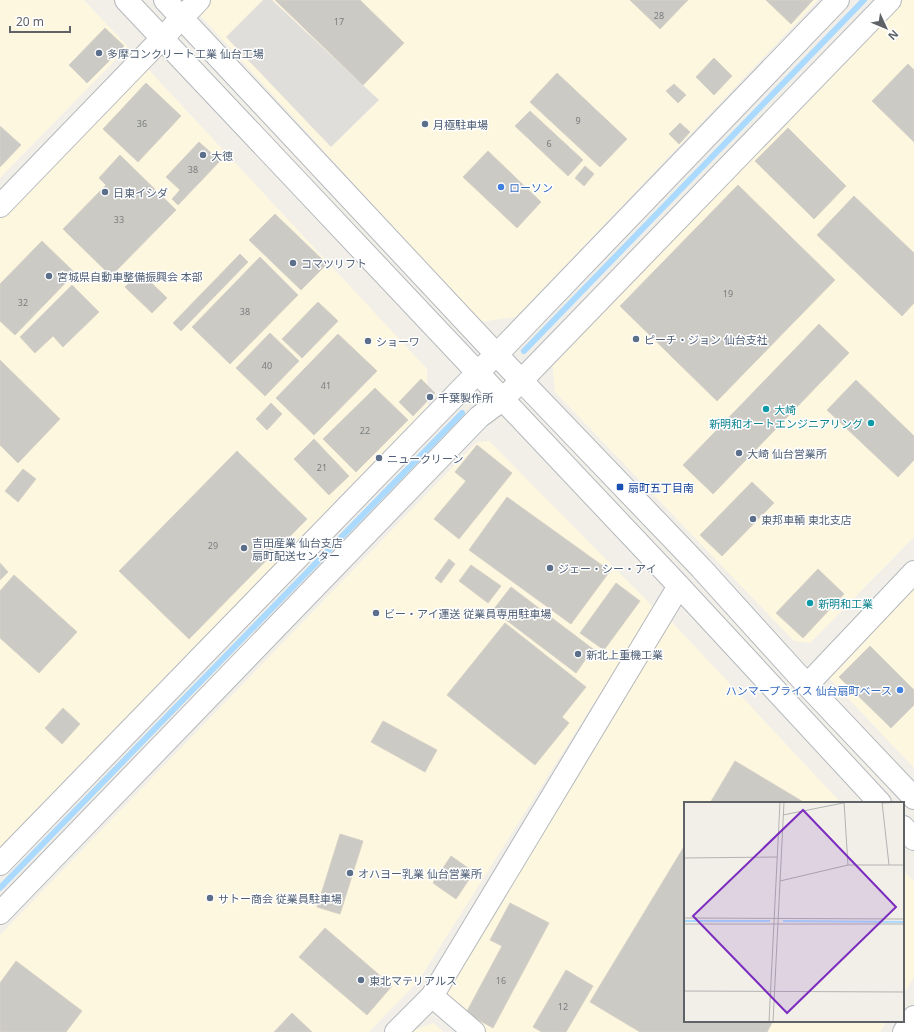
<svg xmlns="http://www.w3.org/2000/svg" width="914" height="1032" font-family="'Noto Sans','Noto Sans JP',sans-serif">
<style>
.commercial{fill:#fef7e0}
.industrial{fill:#e0deda}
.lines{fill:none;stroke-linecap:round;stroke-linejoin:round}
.stream{stroke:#aadaff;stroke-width:6}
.building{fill:#cccac5;stroke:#d6d1c6}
.minor-casing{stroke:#b5b8bc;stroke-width:24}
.minor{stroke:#fff;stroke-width:22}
.service-dot{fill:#5c6f8a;stroke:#fff;stroke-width:1.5}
.shop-dot{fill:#3f7fe0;stroke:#fff;stroke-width:1.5}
.culture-dot{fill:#0f9aa8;stroke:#fff;stroke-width:1.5}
.transit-dot{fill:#1a4fb4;stroke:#fff;stroke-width:1.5}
.labels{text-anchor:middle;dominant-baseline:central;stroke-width:3;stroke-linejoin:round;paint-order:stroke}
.number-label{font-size:9px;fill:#7a7d7f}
.service-label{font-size:11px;fill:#4e5e75;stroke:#fff;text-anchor:start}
.shop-label{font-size:11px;fill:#366cbe;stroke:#fff;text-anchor:start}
.culture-label{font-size:11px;fill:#0d838f;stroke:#fff;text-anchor:start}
.transit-label{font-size:11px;fill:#164399;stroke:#fff;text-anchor:start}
.inset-river{fill:none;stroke:#aadaff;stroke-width:2}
.inset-road{fill:none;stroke:#b3b3b1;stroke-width:1}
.view{fill:#7b2cbf;fill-opacity:0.15;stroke:#7b2cbf;stroke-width:2}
.inset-edge{fill:none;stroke:#5f6368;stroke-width:2}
</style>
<rect width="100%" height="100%" fill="#f1efe8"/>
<path class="commercial" d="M0,0H84L128,47L0,178Z
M210,0H818L516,317L480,322L198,13Z
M902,0H914V537L810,643L794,641L555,392L552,362Z
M146,67L427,369L428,406L0,848V217Z
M489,441L654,608L419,980L369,1032H0V935L477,442Z
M914,584V768L827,676Z
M672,622L841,803H685V1021H887L880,1032H481L444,1001L443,987L661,627Z
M903,870L914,882V977L903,995Z
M433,1023L444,1032H409Z"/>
<path class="industrial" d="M263,0H272L379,100L331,147L226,37Z"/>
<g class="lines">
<path class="stream" d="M524,351L864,0
M0,888L462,413"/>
</g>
<path class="building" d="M275,0H360L404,43L363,85Z
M630,0H688L660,29Z
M766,0H813L791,24Z
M105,28L124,46L87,83L69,65Z
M714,58L732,76L714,95L696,77Z
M908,64L914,70V142L872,101Z
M557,73L627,139L600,167L530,102Z
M146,83L181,116L138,162L103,129Z
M674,84L686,95L678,103L666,91Z
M530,111L583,160L568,176L515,126Z
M680,123L690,132L679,144L669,134Z
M0,126L21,145L0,167Z
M788,128L846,186L814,219L755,161Z
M199,142L220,161L178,205L172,199L180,190L166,177Z
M488,151L541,202L517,228L463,177Z
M120,155L176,210L111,276L63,229L106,185L99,178Z
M585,166L594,174L584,186L575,178Z
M738,185L835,280L717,401L620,306Z
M854,196L914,253V303L902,316L817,235Z
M275,214L327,264L301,290L249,240Z
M42,241L75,273L15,335L0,321V284Z
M240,254L248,262L181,331L173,323Z
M260,257L298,295L230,364L192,327Z
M140,272L167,298L152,313L125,287Z
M72,285L99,312L63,347L53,336L35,353L20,337Z
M318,302L338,321L302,358L282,339Z
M819,324L849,353L713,494L683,465Z
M270,333L299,361L265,396L236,368Z
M338,334L377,371L314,435L276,398Z
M0,360L60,419L18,463L0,445Z
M421,379L435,393L413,416L399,402Z
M856,380L914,436V460L898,477L827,410Z
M375,388L408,420L356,472L323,439Z
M271,403L282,414L267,430L256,419Z
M314,439L349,476L329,495L294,459Z
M477,445L512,473L459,539L434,519L466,481L455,472Z
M237,451L307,519L189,639L119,571Z
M23,469L36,479L18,502L5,491Z
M752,482L774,503L722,556L700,535Z
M507,497L610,571L571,624L469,550Z
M449,559L455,564L441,583L435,578Z
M0,563L8,572L0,580Z
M471,565L501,586L488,603L459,581Z
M818,569L844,594L803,638L776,613Z
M14,575L77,632L39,673L0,638V591Z
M616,583L640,601L604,650L580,633Z
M511,587L593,649L576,673L493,610Z
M505,623L586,687L562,717L569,723L535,765L447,695Z
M870,646L914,690V705L891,728L839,677Z
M63,708L80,724L62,744L45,728Z
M383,721L437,750L425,772L371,742Z
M735,761L805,803H710Z
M340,834L363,841L340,914L317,907Z
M685,845V1021H773L767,1032H640L590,1002Z
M451,856L474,872L456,899L433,883Z
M510,903L549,923L493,1028L466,1013L502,946L490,940Z
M325,928L392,986L367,1015L299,957Z
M16,961L82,1011L66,1032H0V983Z
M566,970L593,986L566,1032H542L533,1027Z
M292,1013L312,1032H274Z"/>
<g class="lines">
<defs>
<path id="minor" d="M126,0L679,586L880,803
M165,0L496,354L701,568L807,685L914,798
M0,206L199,0
M807,685L914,572
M903,827L914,839
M0,864L477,373L504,347L838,0
M0,913L479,417L502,400L521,381L890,0
M432,996L474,1032
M396,1032L432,996L679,586
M904,1032L914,1017"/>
</defs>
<use href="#minor" class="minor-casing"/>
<use href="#minor" class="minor"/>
</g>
<g class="service-dot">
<circle cx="99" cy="53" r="4"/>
<circle cx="425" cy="124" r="4"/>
<circle cx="203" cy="155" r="4"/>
<circle cx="105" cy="192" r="4"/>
<circle cx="293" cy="263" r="4"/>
<circle cx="49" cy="276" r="4"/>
<circle cx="636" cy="339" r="4"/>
<circle cx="368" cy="341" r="4"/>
<circle cx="430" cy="397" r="4"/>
<circle cx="739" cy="453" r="4"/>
<circle cx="379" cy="458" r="4"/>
<circle cx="753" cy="519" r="4"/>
<circle cx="244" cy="548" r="4"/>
<circle cx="550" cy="568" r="4"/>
<circle cx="376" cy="613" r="4"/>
<circle cx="578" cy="654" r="4"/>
<circle cx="350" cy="873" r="4"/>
<circle cx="210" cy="898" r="4"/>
<circle cx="361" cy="980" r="4"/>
</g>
<g class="shop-dot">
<circle cx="501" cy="187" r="4"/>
<circle cx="900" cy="690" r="4"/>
</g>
<g class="culture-dot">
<circle cx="766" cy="409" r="4"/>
<circle cx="871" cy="423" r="4"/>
<circle cx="810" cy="603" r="4"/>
</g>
<rect class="transit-dot" x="616" y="483" width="8" height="8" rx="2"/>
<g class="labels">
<g class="number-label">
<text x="659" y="15">28</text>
<text x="339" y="21">17</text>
<text x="578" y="120">9</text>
<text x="142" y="123">36</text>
<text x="549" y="143">6</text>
<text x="193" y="169">38</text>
<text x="119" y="219">33</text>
<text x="728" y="293">19</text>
<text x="23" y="302">32</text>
<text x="245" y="311">38</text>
<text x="267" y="365">40</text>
<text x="326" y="385">41</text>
<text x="365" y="430">22</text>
<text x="322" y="467">21</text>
<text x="213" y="545">29</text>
<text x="501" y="980">16</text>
<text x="563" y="1006">12</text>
</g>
<g class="service-label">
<text x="107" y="53">多摩コンクリート工業 仙台工場</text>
<text x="433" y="124">月極駐車場</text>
<text x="211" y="155">大徳</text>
<text x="113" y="192">日東イシダ</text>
<text x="301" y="263">コマツリフト</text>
<text x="57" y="276">宮城県自動車整備振興会 本部</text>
<text x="644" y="339">ピーチ・ジョン 仙台支社</text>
<text x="376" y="341">ショーワ</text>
<text x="438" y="397">千葉製作所</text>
<text x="747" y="453">大崎 仙台営業所</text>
<text x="387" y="458">ニュークリーン</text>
<text x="761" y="519">東邦車輌 東北支店</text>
<text x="252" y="542">吉田産業 仙台支店<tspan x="252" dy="13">扇町配送センター</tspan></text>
<text x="558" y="568">ジェー・シー・アイ</text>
<text x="384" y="613">ビー・アイ運送 従業員専用駐車場</text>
<text x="586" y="654">新北上重機工業</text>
<text x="358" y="873">オハヨー乳業 仙台営業所</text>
<text x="218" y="898">サトー商会 従業員駐車場</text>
<text x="369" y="980">東北マテリアルス</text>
</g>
<g class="shop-label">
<text x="509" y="187">ローソン</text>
<text x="892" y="690" text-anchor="end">ハンマープライス 仙台扇町ベース</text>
</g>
<g class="culture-label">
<text x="774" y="409">大崎</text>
<text x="863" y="423" text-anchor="end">新明和オートエンジニアリング</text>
<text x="818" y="603">新明和工業</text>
</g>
<g class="transit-label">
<text x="628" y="487">扇町五丁目南</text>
</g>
</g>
<g transform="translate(684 802)">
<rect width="220" height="220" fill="#f1efe8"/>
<path class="inset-river" d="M0,119H86M99,119L220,120"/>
<path class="inset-road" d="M160,0L164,63M198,0L205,63M198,1L220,0M99,13L164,0M0,56L93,55M96,79L164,63H220M0,116L220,117M0,122H220M0,189L220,190M85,220L96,0M89,220L100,0"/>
<path class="view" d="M119,8L212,105L103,211L9,114Z"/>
<rect width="220" height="220" class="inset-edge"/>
</g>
<g transform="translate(886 28) rotate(134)" stroke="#ffffff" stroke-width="3" paint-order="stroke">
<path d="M0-3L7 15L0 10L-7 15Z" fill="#5f6368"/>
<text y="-6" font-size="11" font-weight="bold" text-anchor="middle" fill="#5f6368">N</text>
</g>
<path d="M10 26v6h60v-6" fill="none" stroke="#5f6368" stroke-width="2"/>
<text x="16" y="26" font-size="12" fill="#5f6368" stroke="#ffffff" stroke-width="3" paint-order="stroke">20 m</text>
</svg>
